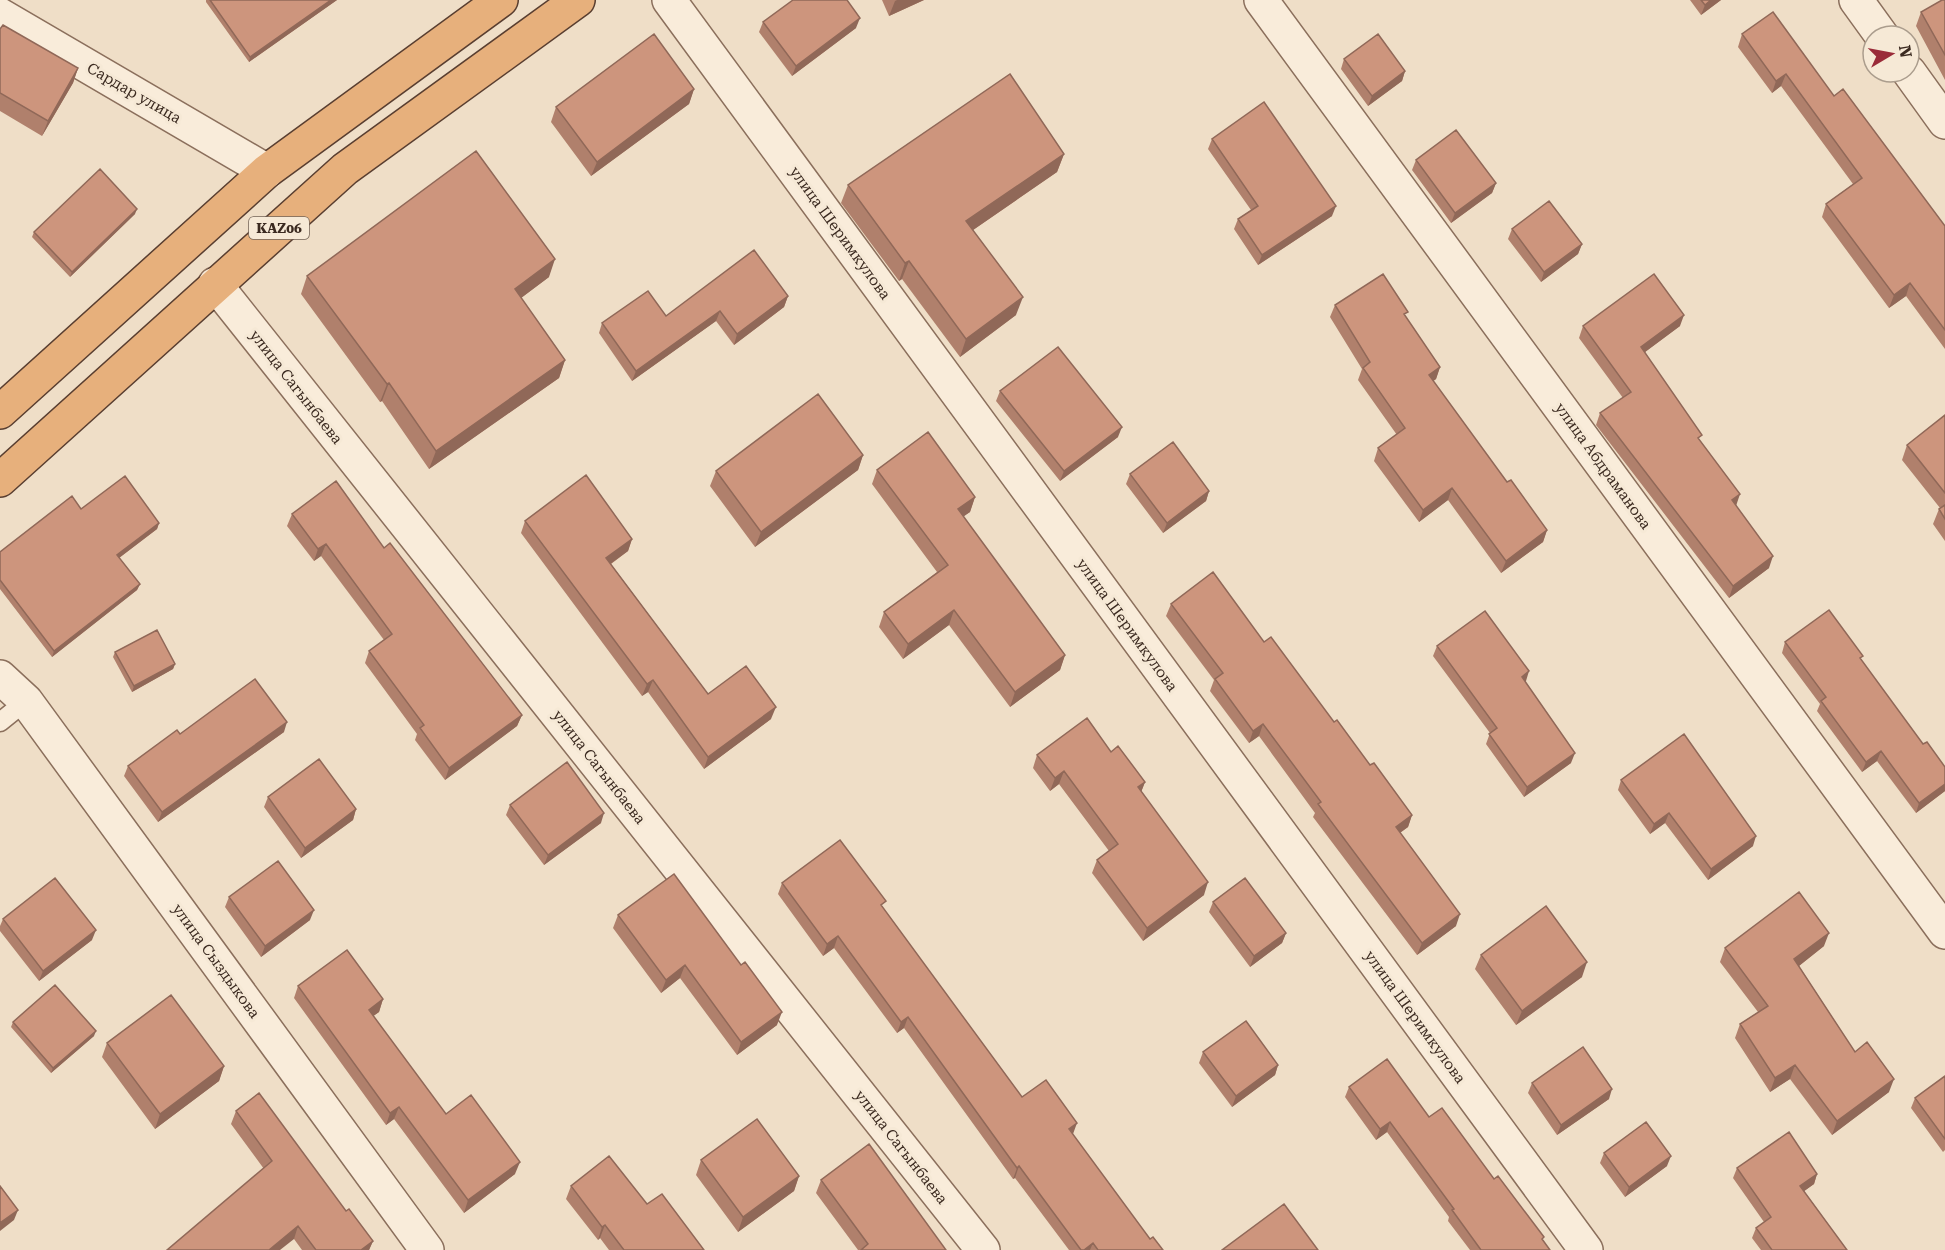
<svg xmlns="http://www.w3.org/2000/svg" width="1945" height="1250" font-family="'Roboto Serif',serif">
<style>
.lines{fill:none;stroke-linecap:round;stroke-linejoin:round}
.service-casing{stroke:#8b6f5c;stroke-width:21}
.minor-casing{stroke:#8b6f5c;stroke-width:36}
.trunk-casing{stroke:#593e30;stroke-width:36}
.service{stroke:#f9ecda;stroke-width:18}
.minor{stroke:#f9ecda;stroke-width:33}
.trunk{stroke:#e7b07c;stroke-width:33}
.wall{fill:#b0806c}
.shaded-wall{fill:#906858}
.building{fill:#cd957d;stroke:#906858;stroke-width:1.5}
.labels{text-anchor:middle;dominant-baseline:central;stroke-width:6;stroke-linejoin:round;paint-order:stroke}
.shield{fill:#f6e9d6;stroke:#736357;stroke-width:1.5}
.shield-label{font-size:14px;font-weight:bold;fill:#3b2a20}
.street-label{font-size:15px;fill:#3b2a20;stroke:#f6e9d6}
</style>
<rect width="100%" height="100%" fill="#efdec7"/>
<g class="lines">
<defs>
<path id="service" d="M0,722L26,701"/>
<path id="minor" d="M669,0L1586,1250
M1261,0L1945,932
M1856,0L1882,36
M0,15L267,171
M1909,72L1945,122
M215,284L983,1250
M0,677L26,701L427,1250"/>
<path id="trunk" d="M0,412L267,171L501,0
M0,480L345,169L578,0"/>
</defs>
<use href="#service" class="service-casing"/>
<use href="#minor" class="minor-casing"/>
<use href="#trunk" class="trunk-casing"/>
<use href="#service" class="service"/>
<use href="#minor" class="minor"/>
<use href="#trunk" class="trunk"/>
</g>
<path class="wall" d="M206,0H337L249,62L206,2Z
M882,0H924L889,16Z
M1690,0H1721L1701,15Z
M1945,0V80L1916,26L1921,12Z
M763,22L856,28L792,76L759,32Z
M0,29L78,68L73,83L42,136L0,111Z
M1742,34L1834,96L1945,226V349L1906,296L1889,308L1822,217L1826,204L1853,184L1781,86L1772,93L1738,47Z
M1344,59L1405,71L1402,81L1368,106L1341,69Z
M694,89L689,104L591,176L551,122L556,107Z
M1212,139L1332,216L1258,265L1234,229L1238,219L1251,210L1208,149Z
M1064,154L1057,172L973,230L1016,315L960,357L902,279L899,281L841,203L848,185Z
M1416,160L1496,183L1492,193L1451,223L1412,170Z
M135,214L70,277L32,237L34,232Z
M1512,229L1582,244L1578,254L1541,282L1508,239Z
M307,276L549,277L521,298L565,360L559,378L429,469L382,401L380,402L301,294Z
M788,296L784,307L734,345L716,321L632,381L599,333L602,323L666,316Z
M1335,305L1406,317L1440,367L1436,379L1433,381L1507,482L1547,530L1543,542L1501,573L1448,500L1419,522L1374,461L1378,448L1397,435L1358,380L1362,369L1330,317Z
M1583,326H1680L1645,352L1700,441L1769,568L1729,598L1596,425L1600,413L1623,398L1579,338Z
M1000,391L1118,437L1060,481L996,401Z
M1945,415V541L1933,524L1939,509L1940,508L1902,460L1907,445Z
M863,455L858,470L755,547L710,486L716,471Z
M877,470L975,497L970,512L963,516L1065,655L1060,670L1010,707L949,625L903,659L879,627L884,612L937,572L872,484Z
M1130,474L1209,491L1206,501L1163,533L1126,484Z
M81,509L159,523L157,529L119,558L140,584L137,590L52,657L0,589V552Z
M292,514L384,548L522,715L517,726L445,780L415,740L417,734L365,663L369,651L384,640L321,556L314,561L287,526Z
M525,521L632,539L628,551L611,564L708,694L771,719L704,769L648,692L642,696L521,533Z
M1171,604L1264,642L1412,815L1408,827L1400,833L1456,926L1417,955L1313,817L1315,813L1259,736L1249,743L1210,691L1214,680L1166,616Z
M1785,642L1861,660L1923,744L1945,767V791L1916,813L1877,761L1862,772L1817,711L1820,704L1782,653Z
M1437,646L1526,681L1525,682L1571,763L1524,797L1486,744L1490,733L1433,656Z
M115,652L175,664L173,669L132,692L113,657Z
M284,732L158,822L124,776L128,766L180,734Z
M1111,752L1145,782L1141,792L1204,895L1143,941L1092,873L1097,860L1109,851L1059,784L1050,791L1033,768L1037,755Z
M1621,780L1753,846L1708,880L1665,823L1650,834L1618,790Z
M268,797L356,809L353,820L301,858L264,807Z
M510,805L601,823L544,865L506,815Z
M782,883L883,908L1022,1097L1073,1135L1150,1239L1163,1250H1069L1015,1178L1013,1179L904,1028L897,1033L834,948L823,956L778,894Z
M229,897L310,920L261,957L225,907Z
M1213,902L1286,933L1282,943L1250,967L1209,912Z
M618,915L777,1025L737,1055L680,978L661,993L613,928Z
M3,919L92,940L39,981L0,931V926Z
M1824,946L1799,966L1855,1052L1889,1092L1832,1135L1790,1079L1770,1092L1735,1038L1740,1024L1758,1012L1720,962L1725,948Z
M1481,955L1582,977L1516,1025L1475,969Z
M298,986L383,999L379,1012L373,1016L446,1114L515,1174L464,1213L394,1119L386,1125L294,998Z
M13,1022L94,1036L51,1073L11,1027Z
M107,1043L224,1066L219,1081L155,1129L102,1057Z
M1203,1052L1278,1065L1275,1075L1232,1107L1199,1063Z
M1945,1076V1150L1943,1152L1911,1108L1915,1098Z
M1532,1083L1609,1099L1557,1135L1528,1093Z
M1349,1087L1429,1117L1494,1179L1550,1250H1470L1448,1221L1449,1217L1387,1132L1376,1140L1345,1097Z
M236,1111L346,1211L373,1241L369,1250H302L294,1239L264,1169L231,1124Z
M1604,1153L1667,1166L1625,1197L1600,1163Z
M701,1160L799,1176L794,1191L738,1232L696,1175Z
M1737,1168L1817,1174L1814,1184L1804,1191L1847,1250H1761L1752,1238L1756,1228L1764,1222L1733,1178Z
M821,1180L946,1250H858L816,1193Z
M571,1186L647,1204L704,1250H609L600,1238L598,1240L566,1199Z"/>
<path class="shaded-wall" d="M331,0H337L249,62L250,57Z
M897,0H924L889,16L895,1Z
M1711,0H1721L1701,15L1705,5Z
M860,18L856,28L792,76L796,66Z
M78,68L73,83L42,136L48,121Z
M1405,71L1402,81L1368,106L1372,96Z
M1786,74L1781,86L1772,93L1776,81Z
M694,89L689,104L591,176L597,162Z
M1064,154L1057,172L960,239L966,221Z
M1496,183L1492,193L1451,223L1455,213Z
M1336,206L1332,216L1258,265L1262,255Z
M137,209L135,214L70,277L72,272Z
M1582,244L1578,254L1541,282L1544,272Z
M555,259L549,277L509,307L515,289Z
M909,261L902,279L899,281L905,263Z
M1910,283L1906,296L1889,308L1894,295Z
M788,296L784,307L734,345L737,334Z
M1023,297L1016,315L960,357L966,339Z
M720,311L716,321L632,381L636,371Z
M1684,315L1680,326L1637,358L1641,347Z
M565,360L559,378L429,469L436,451Z
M1440,367L1436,379L1424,388L1429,375Z
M389,383L382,401L380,402L387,384Z
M1122,427L1118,437L1060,481L1064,471Z
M863,455L858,470L755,547L761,532Z
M1452,488L1448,500L1419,522L1423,510Z
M1209,491L1206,501L1163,533L1167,523Z
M1740,494L1736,506L1732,500Z
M975,497L970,512L953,524L958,509Z
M159,523L157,529L115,561L117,555Z
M1547,530L1543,542L1501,573L1506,561Z
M632,539L628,551L602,570L606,558Z
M326,544L321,556L314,561L318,549Z
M1773,556L1769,568L1729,598L1733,586Z
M140,584L137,590L52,657L54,651Z
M954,610L949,625L903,659L908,644Z
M1065,655L1060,670L1010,707L1015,692Z
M175,664L173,669L132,692L134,686Z
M1529,671L1526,681L1518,687L1522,677Z
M653,680L648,692L642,696L647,684Z
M776,707L771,719L704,769L708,757Z
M522,715L517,726L445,780L449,768Z
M287,722L284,732L158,822L162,812Z
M1263,724L1259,736L1249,743L1253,731Z
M1881,751L1877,761L1862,772L1866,762Z
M1575,753L1571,763L1524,797L1527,787Z
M1064,771L1059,784L1050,791L1055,778Z
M1145,782L1140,795L1138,787Z
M1945,784V791L1916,813L1919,803Z
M356,809L353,820L301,858L305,848Z
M604,813L601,823L544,865L548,855Z
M1669,813L1665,823L1650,834L1654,824Z
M1412,815L1408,827L1391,839L1396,827Z
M1756,836L1753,846L1708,880L1711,869Z
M1208,882L1204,895L1143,941L1147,928Z
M314,910L310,920L261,957L265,946Z
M1460,914L1456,926L1417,955L1422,943Z
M96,930L92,940L39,981L43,971Z
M1286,933L1282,943L1250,967L1254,956Z
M1829,933L1824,946L1790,973L1794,959Z
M838,936L834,948L823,956L827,944Z
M1587,962L1582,977L1516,1025L1522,1011Z
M685,965L680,978L661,993L666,980Z
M383,999L379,1012L365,1022L369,1010Z
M782,1012L777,1025L737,1055L741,1042Z
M908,1017L904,1028L897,1033L901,1022Z
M96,1031L94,1036L51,1073L53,1068Z
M1278,1065L1275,1075L1232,1107L1236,1096Z
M1795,1065L1790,1079L1770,1092L1775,1078Z
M224,1066L219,1081L155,1129L160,1114Z
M1894,1079L1889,1092L1832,1135L1837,1121Z
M1612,1089L1609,1099L1557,1135L1561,1125Z
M399,1107L394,1119L386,1125L390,1113Z
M1390,1122L1387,1132L1376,1140L1380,1129Z
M1077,1123L1073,1134L1069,1129Z
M1671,1156L1667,1166L1625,1197L1629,1187Z
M520,1162L515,1174L464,1213L468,1200Z
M1019,1166L1015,1178L1013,1179L1017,1168Z
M1817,1174L1814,1184L1796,1197L1800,1186Z
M799,1176L794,1191L738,1232L743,1217Z
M18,1210L14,1220L0,1231V1223Z
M605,1225L600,1238L598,1240L602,1227Z
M298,1226L294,1239L280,1250H269Z
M373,1241L369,1250H361Z
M1093,1243L1090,1250H1084Z"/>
<path class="building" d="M210,0H331L250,57Z
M793,0H847L860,18L796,66L763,22Z
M1701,0H1711L1705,5Z
M1942,0H1945V55L1921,12Z
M1773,12L1834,96L1843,89L1945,226V330L1910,283L1894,295L1826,204L1862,178L1786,74L1776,81L1742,34Z
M3,25L78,68L48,121L0,93V29Z
M654,34L694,89L597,162L556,107Z
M1378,34L1405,71L1372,96L1344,59Z
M1010,74L1064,154L966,221L1023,297L966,339L909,261L905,263L848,185Z
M1264,102L1336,206L1262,255L1238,219L1258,206L1212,139Z
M1456,130L1496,183L1455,213L1416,160Z
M476,151L555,259L515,289L565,360L436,451L389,383L387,384L307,276Z
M100,169L137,209L72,272L34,232Z
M1549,201L1582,244L1544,272L1512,229Z
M754,250L788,296L737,334L720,311L636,371L602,323L648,291L666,316Z
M1383,274L1408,312L1404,314L1440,367L1429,375L1507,482L1511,480L1547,530L1506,561L1452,488L1423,510L1378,448L1405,428L1363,368L1370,362L1335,305Z
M1654,274L1684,315L1641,347L1702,435L1698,438L1740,494L1732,500L1773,556L1733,586L1600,413L1631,392L1583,326Z
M1058,347L1122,427L1064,471L1000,391Z
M818,394L863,455L761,532L716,471Z
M1945,415V493L1907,445Z
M928,432L975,497L958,509L1065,655L1015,692L954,610L908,644L884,612L948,565L877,470Z
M1173,442L1209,491L1167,523L1130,474Z
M586,475L632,539L606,558L708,694L746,666L776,707L708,757L653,680L647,684L525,521Z
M125,476L159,523L117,555L140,584L54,651L0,580V552L72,496L81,509Z
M336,481L384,548L390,543L522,715L449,768L420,728L424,725L369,651L392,634L326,544L318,549L292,514Z
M1945,505V519L1939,509Z
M1213,572L1264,642L1271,637L1334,722L1337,720L1370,765L1374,763L1412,815L1396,827L1460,914L1422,943L1318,804L1321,802L1263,724L1253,731L1215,679L1223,673L1171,604Z
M1829,610L1863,656L1860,658L1923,744L1927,742L1945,767V784L1919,803L1881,751L1866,762L1821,701L1826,697L1785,642Z
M1485,611L1529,671L1522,677L1575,753L1527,787L1489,734L1497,728L1437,646Z
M157,630L175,664L134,686L115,652Z
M255,679L287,722L162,812L128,766L177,730L180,734Z
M1087,718L1111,752L1118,746L1145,782L1138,787L1208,882L1147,928L1097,860L1118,844L1064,771L1055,778L1037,755Z
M1684,734L1756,836L1711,869L1669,813L1654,824L1621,780Z
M319,759L356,809L305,848L268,797Z
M567,762L604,813L548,855L510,805Z
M840,840L886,901L881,905L1022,1097L1046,1080L1077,1123L1069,1129L1150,1239L1153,1237L1163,1250H1098L1093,1243L1084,1250H1081L1019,1166L1017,1168L908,1017L901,1022L838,936L827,944L782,883Z
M278,861L314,910L265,946L229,897Z
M674,874L741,965L745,962L782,1012L741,1042L685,965L666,980L618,915Z
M55,878L96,930L43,971L3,919Z
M1245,878L1286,933L1254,956L1213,902Z
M1799,892L1829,933L1794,959L1855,1052L1867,1042L1894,1079L1837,1121L1795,1065L1775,1078L1740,1024L1768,1006L1725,948Z
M1546,906L1587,962L1522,1011L1481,955Z
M347,950L383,999L369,1010L446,1114L471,1095L520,1162L468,1200L399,1107L390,1113L298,986Z
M55,985L96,1031L53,1068L13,1022Z
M171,995L224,1066L160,1114L107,1043Z
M1246,1021L1278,1065L1236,1096L1203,1052Z
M1583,1047L1612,1089L1561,1125L1532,1083Z
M1387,1059L1429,1117L1442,1108L1494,1179L1498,1176L1544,1237L1542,1239L1550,1250H1481L1452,1210L1454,1209L1390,1122L1380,1129L1349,1087Z
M1945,1076V1139L1915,1098Z
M259,1093L346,1211L349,1209L373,1241L361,1250H316L298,1226L269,1250H167L272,1161L236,1111Z
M757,1119L799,1176L743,1217L701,1160Z
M1646,1122L1671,1156L1629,1187L1604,1153Z
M1789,1132L1817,1174L1800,1186L1847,1250H1772L1756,1228L1771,1217L1737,1168Z
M869,1144L946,1250H861L868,1244L821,1180Z
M609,1156L647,1204L662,1194L704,1250H624L605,1225L602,1227L571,1186Z
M0,1186L18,1210L0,1223Z
M1284,1204L1318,1250H1222Z"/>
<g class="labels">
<rect class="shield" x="249" y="217" width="60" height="22" rx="4.5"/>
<g class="shield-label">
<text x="279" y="228">KАZ06</text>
</g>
<g class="street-label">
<text transform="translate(134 93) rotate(30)">Сардар улица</text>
<text transform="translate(840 233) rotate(54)">улица Шеримкулова</text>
<text transform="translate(296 387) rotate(52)">улица Сагынбаева</text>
<text transform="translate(1603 466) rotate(54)">улица Абдраманова</text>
<text transform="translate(1127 625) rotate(54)">улица Шеримкулова</text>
<text transform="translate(599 767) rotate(52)">улица Сагынбаева</text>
<text transform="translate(216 961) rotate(54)">улица Сыздыкова</text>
<text transform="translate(1415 1017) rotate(54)">улица Шеримкулова</text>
<text transform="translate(901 1147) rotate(52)">улица Сагынбаева</text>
</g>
</g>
<g transform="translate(1891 54) rotate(80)"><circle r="28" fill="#f6e9d6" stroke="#ab9d8d" stroke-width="1.5"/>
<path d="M0-4.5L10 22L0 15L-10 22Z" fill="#9a2b39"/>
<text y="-9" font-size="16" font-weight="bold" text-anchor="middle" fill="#3b2a20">N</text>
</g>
</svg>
